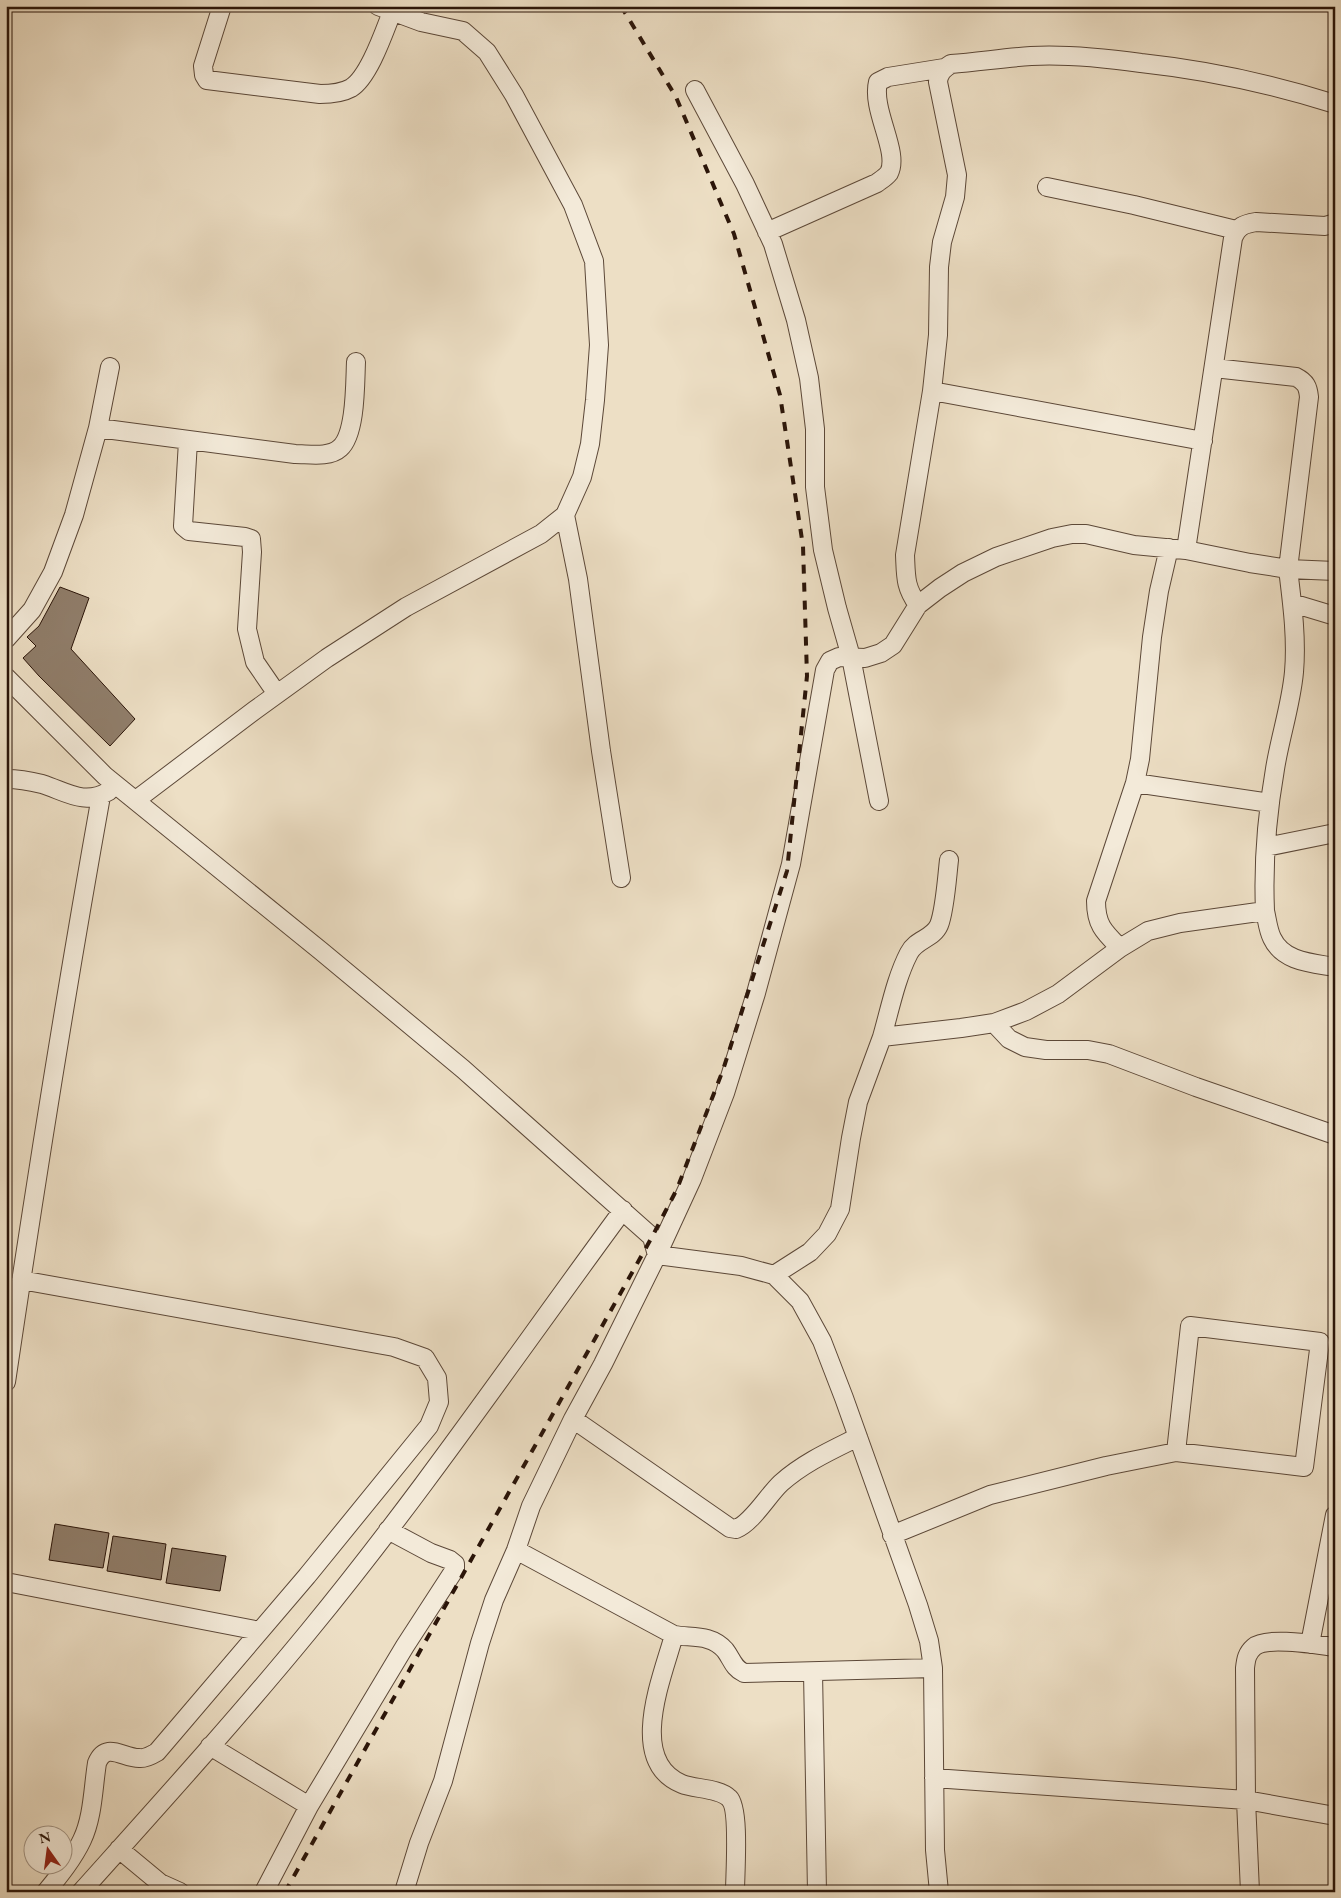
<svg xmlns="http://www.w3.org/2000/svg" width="1341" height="1898" font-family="'EB Garamond',serif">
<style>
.building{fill:#907e6b;stroke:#2b1509}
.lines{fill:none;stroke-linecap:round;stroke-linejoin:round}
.minor-casing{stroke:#5c4838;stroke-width:20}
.minor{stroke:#f3ead9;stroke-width:18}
.rail{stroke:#2b1509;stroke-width:4;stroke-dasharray:9 9;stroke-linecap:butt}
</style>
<rect width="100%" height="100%" fill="#eddfc5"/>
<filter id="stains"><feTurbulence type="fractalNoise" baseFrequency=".004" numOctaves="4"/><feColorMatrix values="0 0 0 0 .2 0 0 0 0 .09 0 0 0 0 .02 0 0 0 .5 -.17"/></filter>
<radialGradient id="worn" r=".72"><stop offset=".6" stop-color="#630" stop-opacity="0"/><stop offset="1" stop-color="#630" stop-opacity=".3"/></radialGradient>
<path class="building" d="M60,587L89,598L71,649L135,719L110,746L39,676L23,658L36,646L27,637L39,626Z
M55,1524L109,1533L103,1568L49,1560Z
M113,1536L166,1544L161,1580L107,1571Z
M172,1548L226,1556L220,1591L166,1583Z"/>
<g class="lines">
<defs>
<path id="minor" d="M222,6L203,66L204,75L207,80L320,94C331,94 342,93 351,88C369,77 384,32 392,12
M378,6L421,22L463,31L487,52L514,95L573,205L594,261L599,345L595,400L590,444L582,477L565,515L578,579L601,751L621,878
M695,90L745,184L773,244L796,320L809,378L815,429V487L823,550L837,608L851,657L879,801
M1047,187L1134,205L1236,230
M767,232L877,183C881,180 886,177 889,173C900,152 871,110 878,82L888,77L944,68
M932,391L1203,441
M98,428L295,454C309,454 329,458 340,448C356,434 355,383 356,362
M188,441L183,526L189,531L245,537L251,539L252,552L247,629L255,662L277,694
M1186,550L1233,238C1238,226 1244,224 1256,222L1325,226L1335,223
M1292,603L1335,616
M918,605C905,587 906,577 905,555L932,391L938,335L939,267L942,242L955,197L957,175L938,82C939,73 943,69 951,64C977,62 1004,58 1031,56C1067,54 1105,58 1141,63C1206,70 1272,84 1335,104
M6,639L32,610L53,572L74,515L98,428L110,367
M6,677L105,776L321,951L463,1069L652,1237L657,1255L741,1266L774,1275L800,1301L822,1341L844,1398L918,1605L929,1641L933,1668L935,1850L939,1892
M6,779C18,779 30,781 42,784C67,792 84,806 109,791
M1135,783L1270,803
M136,800L255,710L327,658L406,607L541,534L565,515
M1266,847L1335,833
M1265,911C1267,919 1268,930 1272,938C1283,962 1312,963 1335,967
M1120,948C1104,932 1096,925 1096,901L1135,783L1140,759L1152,637L1159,591L1169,548
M994,1023L1009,1039L1025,1047L1046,1050H1088L1109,1054L1196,1087L1335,1135
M882,1037C890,1009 896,978 909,953C916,939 933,939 939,925C945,910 947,877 949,860
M774,1275L810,1252L827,1234L840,1209L851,1138L858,1102L882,1037L961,1028L994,1023L1026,1011L1058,994L1120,948L1148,931L1180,923L1265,911C1263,864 1267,815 1275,769C1280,737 1291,705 1294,672C1297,638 1292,602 1288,569L1335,571
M21,1280L394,1347L425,1358L437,1378L439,1402L429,1426L307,1576L157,1752C152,1755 145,1759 139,1758C123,1758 106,1741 97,1763C93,1788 93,1817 82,1840C73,1859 59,1876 46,1892
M6,1382C35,1186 66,991 101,796
M573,1419L730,1528L736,1529C752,1523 768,1495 781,1483C803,1463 832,1450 858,1437
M892,1535L990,1495L1106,1466L1176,1452L1190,1326L1320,1342L1304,1467L1176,1452
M516,1550L674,1635C692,1638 711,1634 725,1650C732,1659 733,1668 744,1673L933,1668
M6,1582L260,1631
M674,1635C663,1676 626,1761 682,1784C694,1789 719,1788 729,1798C740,1808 735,1874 735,1892
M1310,1644L1335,1515
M813,1672L817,1892
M210,1746L309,1806
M934,1778L1246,1800L1335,1816
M119,1849L160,1883L180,1892
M81,1892C158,1806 236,1720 309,1631C420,1496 519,1351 623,1210
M264,1892L309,1806L405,1646L455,1569V1564L450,1560L431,1553L388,1530
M404,1892L419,1843L443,1781L480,1643L494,1600L516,1550L531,1506L573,1419L603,1364L657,1255L692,1179L725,1093L756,993L791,864L825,670L830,661L839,657L865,658L881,653L893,645L918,605L940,588L963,573L996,557L1052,538L1072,534H1086L1134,545L1186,550L1250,563L1288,569L1309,397C1308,387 1306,382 1296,377L1214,368
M1250,1892L1246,1800L1245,1668C1246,1659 1247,1653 1254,1647C1267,1636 1318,1645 1335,1647"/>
</defs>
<use href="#minor" class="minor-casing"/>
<use href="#minor" class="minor"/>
<path class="rail" d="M285,1892L652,1237L677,1189L723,1070L787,871L807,676L803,546L780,395L734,234L676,97L621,6"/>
</g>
<rect width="1341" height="1898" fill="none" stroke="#eddfc5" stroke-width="25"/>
<rect x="8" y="8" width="1326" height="1883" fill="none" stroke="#2b1509" stroke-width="2.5"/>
<rect x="12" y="12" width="1316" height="1873" fill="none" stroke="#2b1509"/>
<g transform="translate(48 1850) rotate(346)"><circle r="24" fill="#f3ead9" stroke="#a39586"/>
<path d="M0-4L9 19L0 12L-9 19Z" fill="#8f2418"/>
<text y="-8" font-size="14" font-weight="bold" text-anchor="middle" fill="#2b1509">N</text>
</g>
<rect width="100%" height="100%" filter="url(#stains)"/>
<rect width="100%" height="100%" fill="url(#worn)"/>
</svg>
